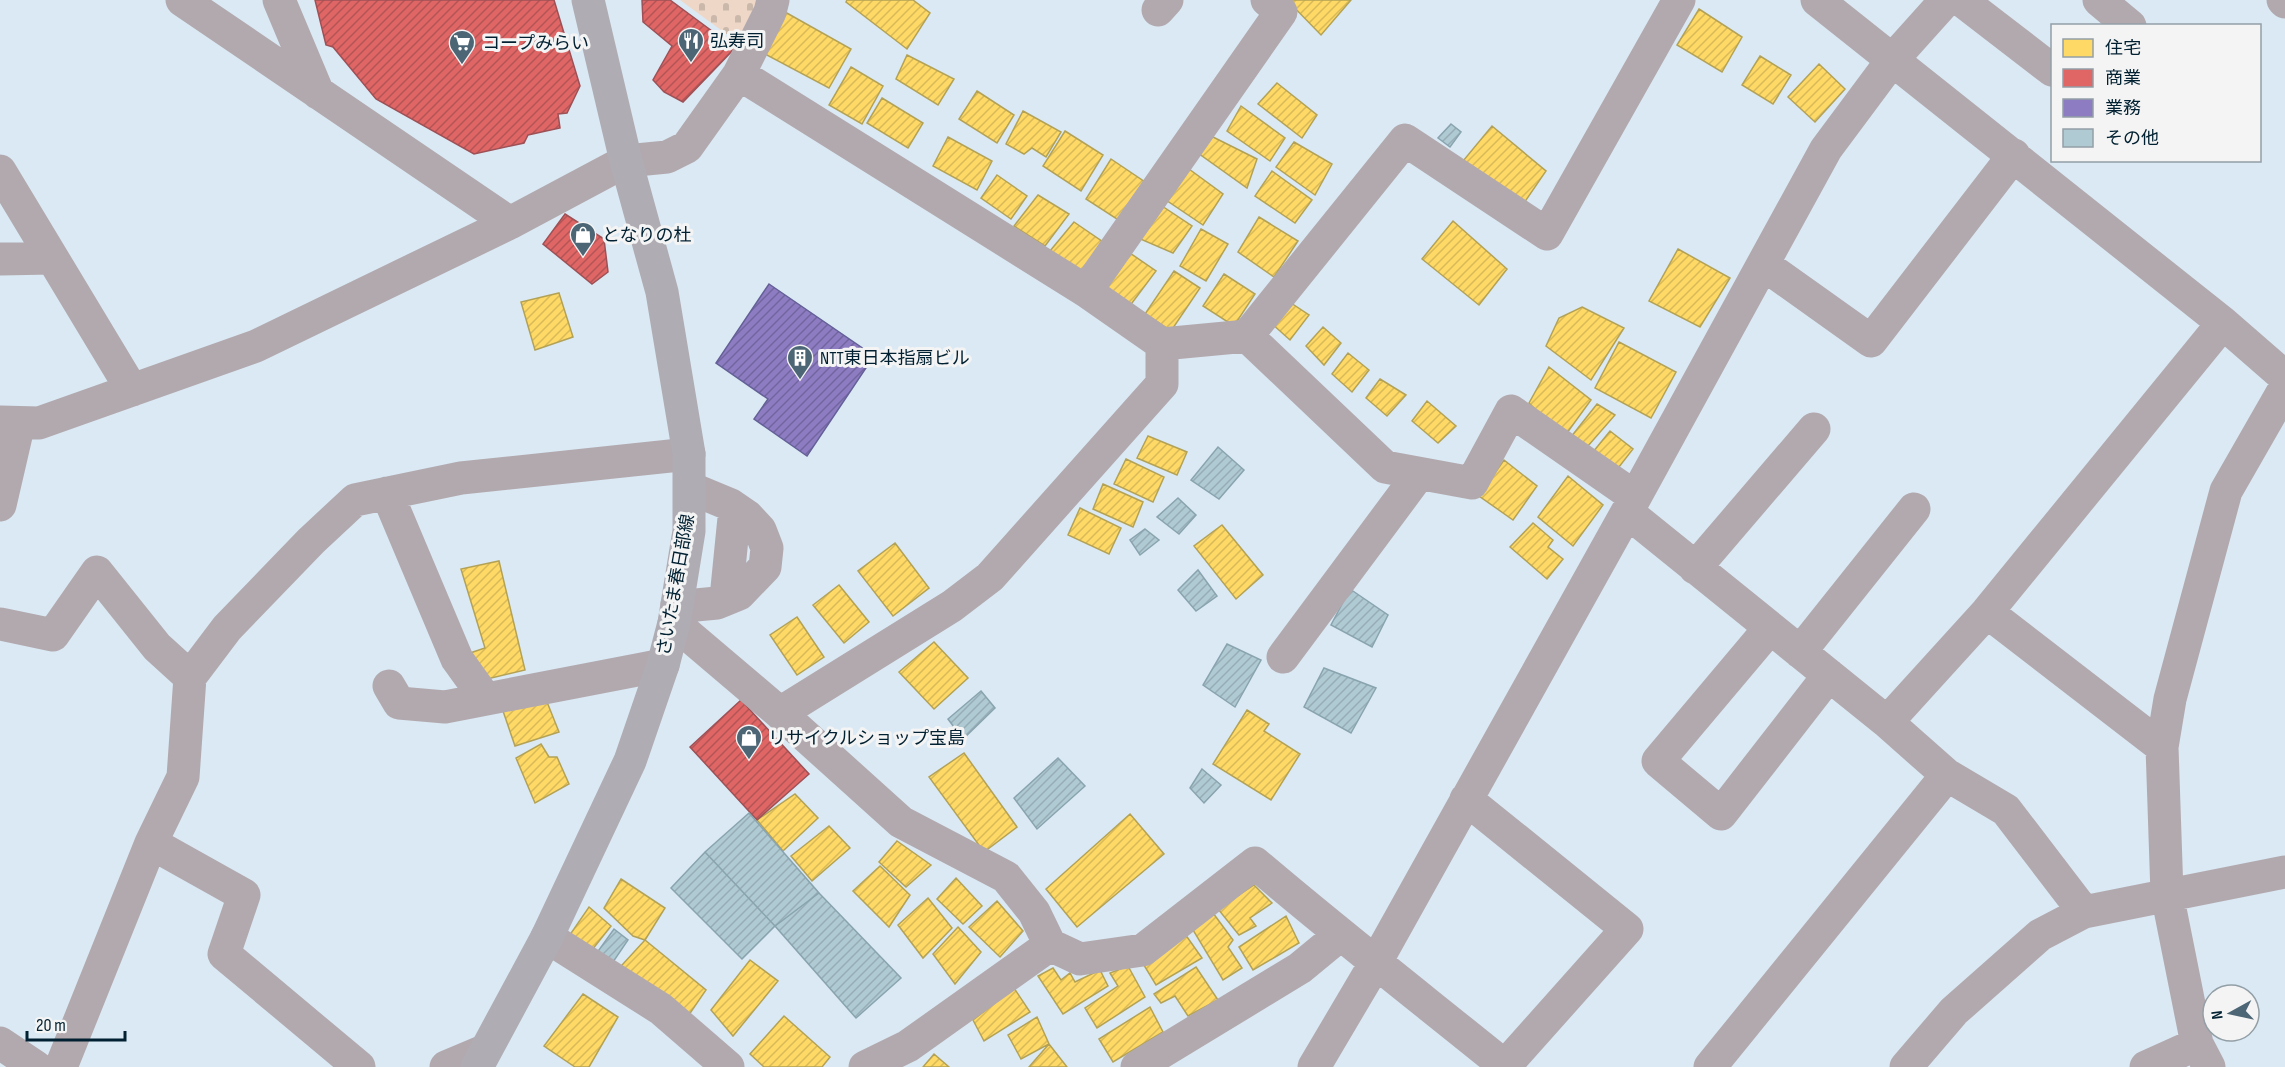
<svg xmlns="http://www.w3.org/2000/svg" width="2285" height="1067" font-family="'Sofia Sans Condensed','Noto Sans JP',sans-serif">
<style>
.cemetery{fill:url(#cemetery-stones)}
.homes{fill:url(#homes-hatch);stroke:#b3a256;stroke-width:1.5}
.shops{fill:url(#shops-hatch);stroke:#9d5156;stroke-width:1.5}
.offices{fill:url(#offices-hatch);stroke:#646097;stroke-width:1.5}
.building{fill:url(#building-hatch);stroke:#89a4ae;stroke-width:1.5}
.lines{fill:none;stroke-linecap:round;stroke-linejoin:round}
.minor{stroke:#b2a9ae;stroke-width:33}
.major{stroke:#b0acb3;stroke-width:33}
.labels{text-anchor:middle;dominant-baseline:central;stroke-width:6;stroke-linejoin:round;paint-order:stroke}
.poi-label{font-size:18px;fill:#012031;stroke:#f4f4f4;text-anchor:start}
.street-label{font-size:18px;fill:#012031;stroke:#f4f4f4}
</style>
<defs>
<pattern id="cemetery-stones" width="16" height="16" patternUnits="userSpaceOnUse" patternTransform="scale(1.5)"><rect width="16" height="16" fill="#eed7c7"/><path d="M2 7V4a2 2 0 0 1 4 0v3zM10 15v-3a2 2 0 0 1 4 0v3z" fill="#cab8ab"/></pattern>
<pattern id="homes-hatch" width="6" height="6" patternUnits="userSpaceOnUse" patternTransform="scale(1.5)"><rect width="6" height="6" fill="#ffd966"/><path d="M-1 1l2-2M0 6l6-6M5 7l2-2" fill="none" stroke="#d9ba59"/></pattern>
<pattern id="shops-hatch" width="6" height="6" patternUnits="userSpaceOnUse" patternTransform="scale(1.5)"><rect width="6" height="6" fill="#e06666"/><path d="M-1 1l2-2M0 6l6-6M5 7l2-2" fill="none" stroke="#b35455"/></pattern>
<pattern id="offices-hatch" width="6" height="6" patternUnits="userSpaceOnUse" patternTransform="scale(1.5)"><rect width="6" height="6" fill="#8e7cc3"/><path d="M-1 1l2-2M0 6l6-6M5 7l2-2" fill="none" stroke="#72659f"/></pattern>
<pattern id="building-hatch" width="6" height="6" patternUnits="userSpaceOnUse" patternTransform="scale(1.5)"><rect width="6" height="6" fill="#b0cad3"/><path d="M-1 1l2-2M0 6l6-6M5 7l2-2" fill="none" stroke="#96adb6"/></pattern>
</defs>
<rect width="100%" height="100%" fill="#dae9f4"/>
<path class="cemetery" d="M680,0H762L740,44Z"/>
<path class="homes" d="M847,0H913L930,13L907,49L846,2Z
M1287,0H1351L1321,35Z
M1699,9L1742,37L1722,72L1677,45Z
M785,12L851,49L829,88L763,53Z
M907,55L954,79L938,105L896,79Z
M1760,56L1791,75L1773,104L1742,85Z
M1819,64L1845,89L1815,122L1788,97Z
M851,67L883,86L862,124L829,105Z
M1277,83L1317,115L1302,138L1258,104Z
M977,91L1014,115L997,143L959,119Z
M882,98L923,123L908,148L867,123Z
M1241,106L1285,138L1270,161L1227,131Z
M1023,111L1061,132L1046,157L1032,148L1024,154L1006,144Z
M1492,126L1546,171L1524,203L1463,161Z
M1065,131L1103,155L1081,191L1043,166Z
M1211,136L1257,159L1247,188L1198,153Z
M948,137L992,161L977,190L933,166Z
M1294,142L1332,164L1315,195L1276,167Z
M1111,159L1148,184L1123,223L1086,199Z
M1189,169L1223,194L1203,225L1166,200Z
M1272,171L1312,200L1295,223L1255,196Z
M997,175L1027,196L1011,219L981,198Z
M1038,195L1069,214L1045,246L1014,226Z
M1159,204L1192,226L1173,253L1138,238Z
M1259,217L1298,241L1274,277L1238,252Z
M1453,221L1507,269L1479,305L1422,259Z
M1074,222L1106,244L1083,277L1050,251Z
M1201,229L1228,244L1206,281L1180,266Z
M1678,249L1730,278L1700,327L1649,301Z
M1127,251L1156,271L1129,307L1101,288Z
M1174,271L1200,288L1171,331L1145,314Z
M1224,274L1255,294L1234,326L1203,306Z
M559,293L573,337L535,350L521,302Z
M1285,299L1309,315L1290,340L1270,322Z
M1582,307L1624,328L1591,380L1546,346L1559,318Z
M1323,327L1341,343L1324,365L1306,346Z
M1619,342L1676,372L1651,418L1595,388Z
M1348,353L1369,370L1352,392L1332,374Z
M1549,367L1591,400L1564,437L1529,403Z
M1380,379L1406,395L1387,416L1366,398Z
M1427,401L1456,426L1438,443L1412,421Z
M1597,404L1615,415L1581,454L1567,442Z
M1610,431L1633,449L1612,476L1589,457Z
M1148,436L1187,452L1177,475L1137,458Z
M1126,459L1164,477L1153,502L1114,484Z
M1504,460L1537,486L1513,520L1479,496Z
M1568,476L1603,505L1573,546L1538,517Z
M1103,484L1143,502L1133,527L1093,509Z
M1080,508L1121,528L1109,554L1068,535Z
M1533,523L1553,540L1548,547L1563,559L1547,579L1510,547Z
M1222,525L1263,575L1236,599L1194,546Z
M895,543L929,588L893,616L858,571Z
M499,561L525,670L479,681L464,655L485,648L461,569Z
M839,585L869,622L844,643L813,605Z
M797,617L824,657L797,675L770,635Z
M934,642L968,678L934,709L899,672Z
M545,697L559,732L515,746L503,711Z
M1247,710L1269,724L1264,731L1300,754L1271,800L1213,764Z
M541,744L549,757H557L569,784L535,803L516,758Z
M964,753L1017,827L984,852L929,777Z
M795,794L818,818L783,851L757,820Z
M1130,814L1164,854L1077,927L1046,889Z
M829,826L850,848L812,881L791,856Z
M897,841L931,865L906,887L879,862Z
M880,866L910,895L889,927L853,891Z
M956,878L982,906L963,924L937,899Z
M621,879L665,908L645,940L633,936L604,908Z
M1254,885L1272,903L1250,918L1256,926L1239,935L1218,909Z
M928,898L952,928L923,958L898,925Z
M997,901L1023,931L1000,957L969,927Z
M589,907L611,926L588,955L567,939Z
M1213,913L1233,940L1228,947L1242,968L1223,980L1193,930Z
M1286,916L1299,943L1253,970L1239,947Z
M958,927L981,952L955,984L933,954Z
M1185,934L1202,958L1156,985L1142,962Z
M645,940L706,990L684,1022L611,977Z
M750,960L778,981L733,1036L711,1010Z
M1128,966L1145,997L1097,1028L1085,1008L1118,986L1110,973Z
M1196,967L1218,1000L1188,1016L1175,996L1161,1003L1154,994Z
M1053,968L1061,980L1070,973L1075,982L1100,970L1108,986L1063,1014L1038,976Z
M1014,988L1030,1012L984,1041L973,1020Z
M583,994L618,1017L589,1067H575L544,1046Z
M1150,1007L1163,1032L1113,1062L1099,1039Z
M784,1016L830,1057L822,1067H764L750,1054Z
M1037,1017L1049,1044L1021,1059L1008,1035Z
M1049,1044L1067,1067H1029Z
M934,1054L949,1067H923Z"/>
<path class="shops" d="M315,0H554L580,86L567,113L558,114L560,128L528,135L524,143L474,154L376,99L333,47L326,45Z
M642,0H670L735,48L683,102L664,92L653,80L672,46L643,22Z
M565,214L604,239L608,272L592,284L543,244Z
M741,700L809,774L757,820L690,747Z"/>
<path class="offices" d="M769,284L874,356L807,456L754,419L768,399L716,363Z"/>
<path class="building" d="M1451,124L1461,132L1450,147L1438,138Z
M1218,447L1244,470L1219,499L1191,480Z
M1178,498L1196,515L1179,534L1157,517Z
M1145,529L1159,540L1140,555L1130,540Z
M1198,570L1217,596L1196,611L1178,590Z
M1350,589L1388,615L1372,647L1331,625Z
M1227,644L1261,660L1235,707L1203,685Z
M1324,668L1376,688L1351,733L1304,707Z
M981,691L995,708L963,739L948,719Z
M1058,758L1085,786L1037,829L1014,798Z
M1202,769L1221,785L1204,803L1190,788Z
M749,813L819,893L775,926L705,852Z
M705,852L775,926L742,959L671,888Z
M819,893L901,978L856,1018L775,926Z
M614,929L628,940L611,965L596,954Z"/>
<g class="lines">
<path class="minor" d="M182,0L510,223
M279,0L318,93
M1817,0L2223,323L2285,377
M1961,0L2052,70
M2099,0L2130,26
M2283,0L2285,2
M1158,10L1167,0
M739,74L1086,291L1162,344V384L990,577L952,606L780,713L901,822L1006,877L1034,912L1050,945L1080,959L1143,950L1255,863C1337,933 1422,999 1506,1067
M0,171L132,390
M0,259L52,258
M1763,264L1871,341L2014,155
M1086,291L1281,12L1267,0
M1247,336L1405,140L1547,234L1679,0
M1162,344L1247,336L1385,467L1472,483L1511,411L1635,497
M0,422L39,423L256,346L510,223L626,161L667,157L687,147L739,74L770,12L773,0
M387,493L457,659L485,698
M0,505L19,423
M1627,512L1887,722
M1695,568L1814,429
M726,598L735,508
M677,604L696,605L717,603L739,594L765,567L767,548L760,530L747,516L731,505L690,488
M1987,612L2162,747
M674,623L780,713
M0,624L53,635L97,572L157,647L190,677
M1770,628L1658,761L1721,814L1829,675
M1800,652L1914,509
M1283,657L1419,474
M389,686L399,703L445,707L663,665
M1466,799L1627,929L1504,1067
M151,843L244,895L224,954L359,1067
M2084,912L2006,810L1947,775L1887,722L1987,612L2223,323
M547,937L661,1009L728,1067
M0,1043L36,1067
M61,1067L151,843L183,777L190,677L227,628L311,541L355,500L461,478L689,454
M446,1067L484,1051
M865,1067L908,1046L1050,945
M1137,1067L1300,968L1340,935
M1314,1067L1376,962L1627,512L1826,149L1893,59L1946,0
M1710,1067L1947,775
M1906,1067L1954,1011L2040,935L2084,912L2285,872
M2146,1067L2197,1044
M2209,1067L2197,1044L2167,894L2162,747L2170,699L2226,491L2285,388"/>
<path class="major" d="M477,1067L547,937L630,761L663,665L674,623L689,531V454L662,292L626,161L588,0"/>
</g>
<defs>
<symbol id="restaurant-pin" viewBox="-11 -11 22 30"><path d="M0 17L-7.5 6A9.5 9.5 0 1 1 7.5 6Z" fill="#4d6675" stroke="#f4f4f4"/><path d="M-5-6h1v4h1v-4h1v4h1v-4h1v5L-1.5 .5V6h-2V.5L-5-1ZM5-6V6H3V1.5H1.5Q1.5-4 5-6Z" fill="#fff"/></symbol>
<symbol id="supermarket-pin" viewBox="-11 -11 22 30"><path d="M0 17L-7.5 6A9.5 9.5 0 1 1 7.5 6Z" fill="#4d6675" stroke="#f4f4f4"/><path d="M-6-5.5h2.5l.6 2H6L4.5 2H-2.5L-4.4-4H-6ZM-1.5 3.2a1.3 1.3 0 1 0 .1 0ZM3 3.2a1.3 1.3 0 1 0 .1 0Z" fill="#fff"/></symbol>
<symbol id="shop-pin" viewBox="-11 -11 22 30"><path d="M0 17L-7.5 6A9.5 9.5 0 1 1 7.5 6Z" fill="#4d6675" stroke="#f4f4f4"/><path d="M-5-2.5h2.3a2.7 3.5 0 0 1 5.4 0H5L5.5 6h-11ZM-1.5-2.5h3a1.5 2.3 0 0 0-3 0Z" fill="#fff"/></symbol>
<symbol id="building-pin" viewBox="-11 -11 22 30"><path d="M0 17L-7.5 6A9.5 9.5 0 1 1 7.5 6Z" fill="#4d6675" stroke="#f4f4f4"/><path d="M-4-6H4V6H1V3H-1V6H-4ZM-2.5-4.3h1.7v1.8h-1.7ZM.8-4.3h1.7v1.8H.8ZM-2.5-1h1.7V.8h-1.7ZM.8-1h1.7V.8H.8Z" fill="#fff"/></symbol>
</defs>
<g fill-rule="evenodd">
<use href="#restaurant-pin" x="676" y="26" width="30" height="40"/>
<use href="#supermarket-pin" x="447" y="28" width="30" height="40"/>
<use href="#shop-pin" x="568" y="220" width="30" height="40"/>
<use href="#building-pin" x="785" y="343" width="30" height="40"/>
<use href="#shop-pin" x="734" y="723" width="30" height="40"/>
</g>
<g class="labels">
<g class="poi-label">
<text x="710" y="41">弘寿司</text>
<text x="482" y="43">コープみらい</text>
<text x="602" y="235">となりの杜</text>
<text x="820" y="358">NTT東日本指扇ビル</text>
<text x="768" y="738">リサイクルショップ宝島</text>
</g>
<g class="street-label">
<text transform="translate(676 585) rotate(-80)">さいたま春日部線</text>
</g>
</g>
<rect x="2051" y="24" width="210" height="138" fill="#f4f4f4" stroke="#939fa6" stroke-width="1.5"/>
<rect x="2063" y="39" width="30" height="18" fill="#ffd966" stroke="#939fa6" stroke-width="1.5"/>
<text x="2105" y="54" font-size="18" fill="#012031">住宅</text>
<rect x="2063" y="69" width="30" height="18" fill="#e06666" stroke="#939fa6" stroke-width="1.5"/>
<text x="2105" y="84" font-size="18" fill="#012031">商業</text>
<rect x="2063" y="99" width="30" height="18" fill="#8e7cc3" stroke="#939fa6" stroke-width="1.5"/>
<text x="2105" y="114" font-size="18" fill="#012031">業務</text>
<rect x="2063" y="129" width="30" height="18" fill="#b0cad3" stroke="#939fa6" stroke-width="1.5"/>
<text x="2105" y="144" font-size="18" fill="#012031">その他</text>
<g transform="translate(2231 1013) rotate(262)"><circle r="28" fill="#f4f4f4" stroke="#939fa6" stroke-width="1.5"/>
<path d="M0-4.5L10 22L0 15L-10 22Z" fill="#4d6675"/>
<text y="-9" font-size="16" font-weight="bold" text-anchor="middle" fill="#012031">N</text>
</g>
<path d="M27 1031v9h98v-9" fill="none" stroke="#012031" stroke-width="3"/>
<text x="36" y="1031" font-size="18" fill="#012031" stroke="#f4f4f4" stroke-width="4.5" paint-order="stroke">20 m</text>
</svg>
